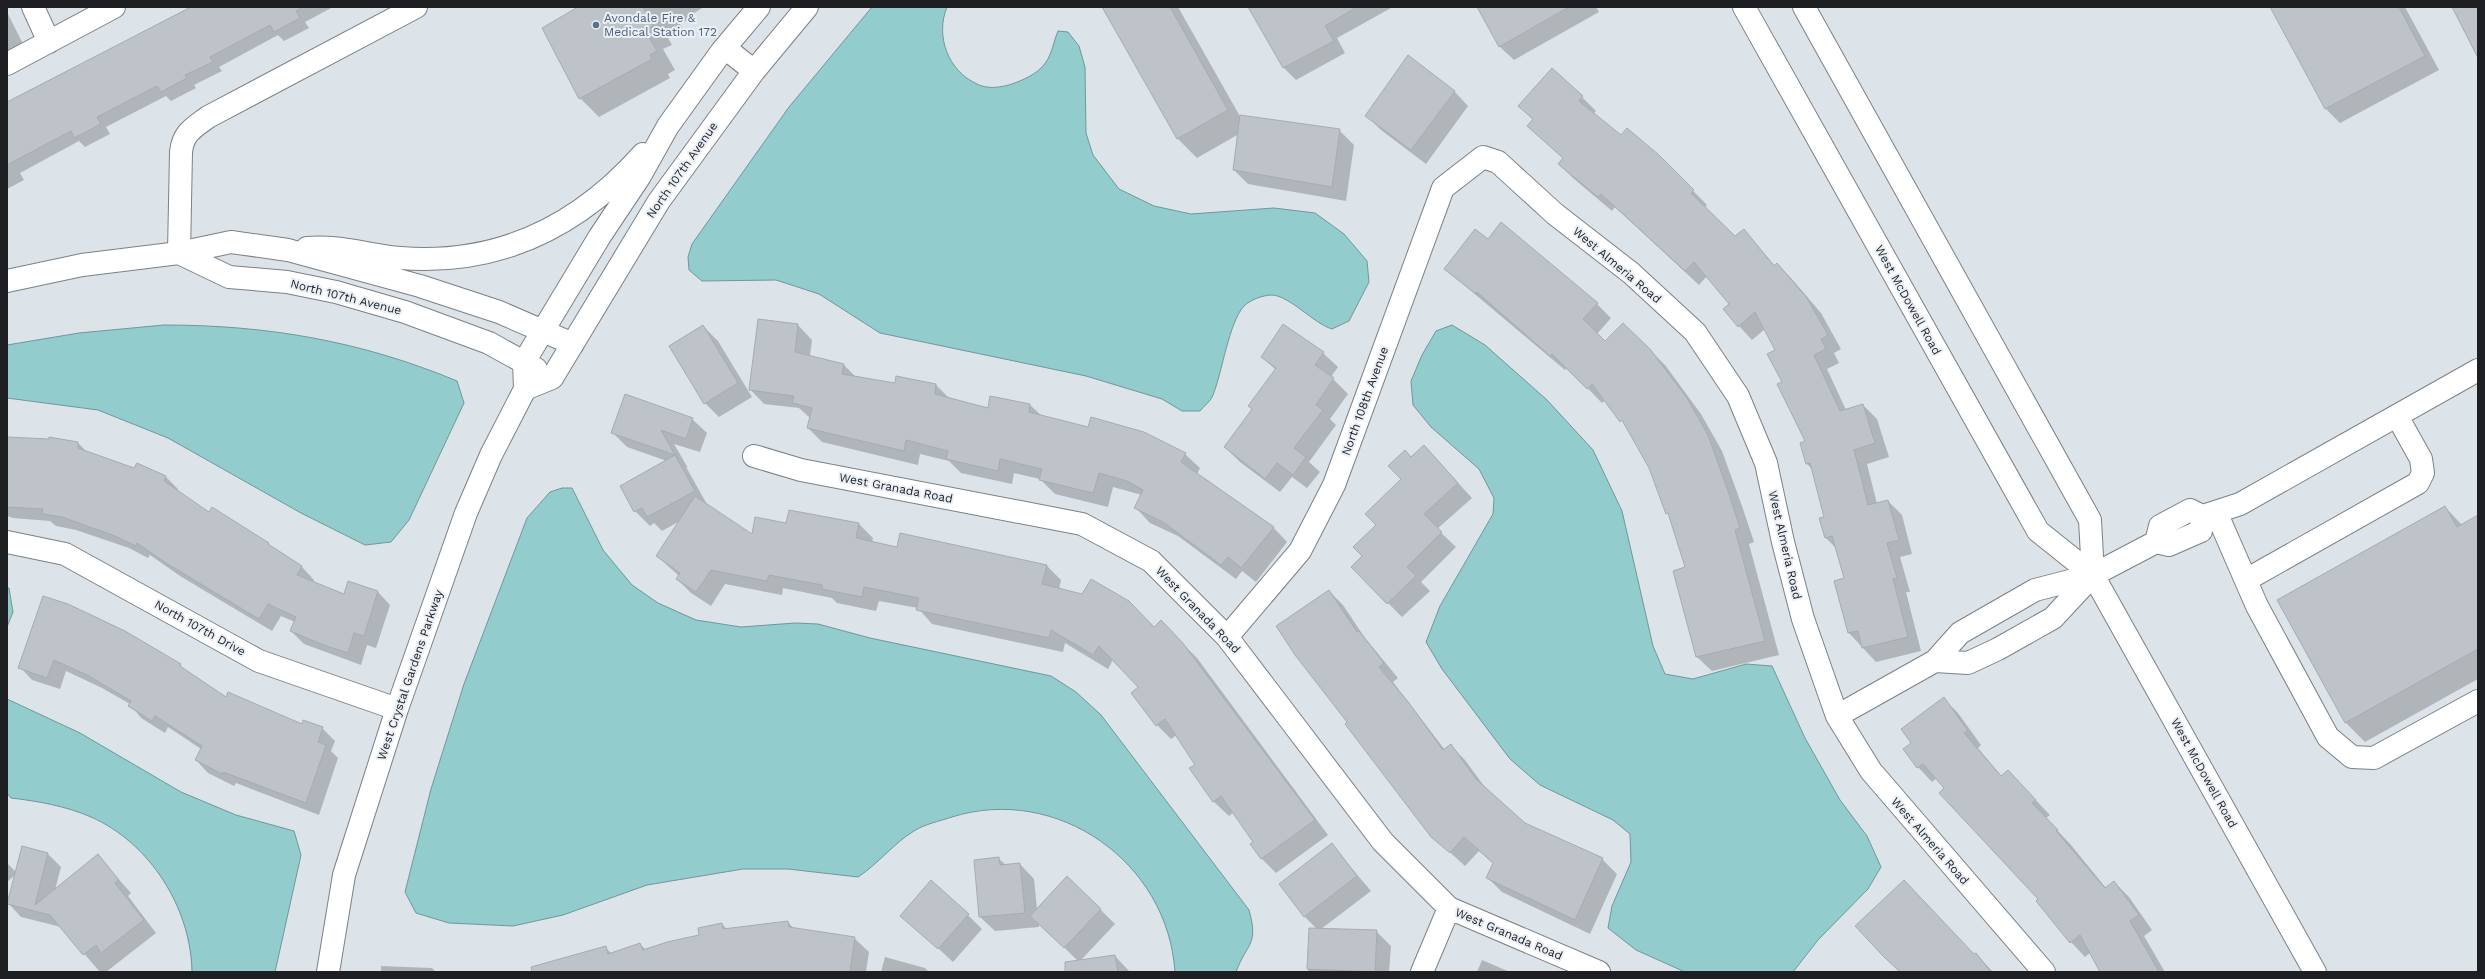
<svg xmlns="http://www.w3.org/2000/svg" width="2485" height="979" font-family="'Work Sans',sans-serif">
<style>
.water{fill:#92cccd;stroke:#6f989a}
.shadow{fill:#0003}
.building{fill:#bdc3c9;stroke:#a6acb2}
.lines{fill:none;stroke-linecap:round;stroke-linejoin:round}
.minor-casing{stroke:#7c8187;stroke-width:24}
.major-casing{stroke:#7c8187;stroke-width:24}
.minor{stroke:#fff;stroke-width:22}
.major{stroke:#fff;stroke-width:22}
.service-dot{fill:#5c6f8a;stroke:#eaf0f6;stroke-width:1.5}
.labels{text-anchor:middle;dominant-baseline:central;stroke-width:4;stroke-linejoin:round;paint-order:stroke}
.service-label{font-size:12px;fill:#4e5e75;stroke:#eaf0f6;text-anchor:start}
.street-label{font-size:12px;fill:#1d1f22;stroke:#eaf0f6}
</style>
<rect width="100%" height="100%" fill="#dce3e9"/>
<path class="water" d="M872,7H947C935,36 948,71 977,84C990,91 1009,86 1022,80C1031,76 1040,71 1046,62C1052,54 1054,40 1058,31L1068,32L1079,46L1085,67L1086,133L1093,155L1119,189L1154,206L1191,214L1274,208L1315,213L1344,234L1367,261L1369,282L1349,321L1332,329C1313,323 1290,296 1272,295C1263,295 1250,300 1244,306C1229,322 1222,373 1213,395C1211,401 1204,406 1200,411H1182L1162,399L1086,376L880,333L819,294L776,280L702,281L689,270L688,257L692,244L789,107Z
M164,325C267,325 361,341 457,381L464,403L409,520L391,542L365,545L301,513L168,438L98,410L7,398V345L79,333Z
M1452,325L1485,345L1547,400L1593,450L1622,511L1653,646L1665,674L1693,679L1746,664L1772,666L1805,738L1840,800L1867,836L1881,867L1868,889L1818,940L1793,972H1685L1636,950L1608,928L1612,906L1631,862L1630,834L1613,820L1540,785L1510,759L1442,669L1426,642L1440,606L1493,514L1494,498L1479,469L1431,427L1413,405L1411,381L1422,355L1436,331Z
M562,488H572L603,550L632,585L658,603L696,620L741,627L795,623L818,624L870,638L1051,676L1076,692L1101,715L1249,910C1259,946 1247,942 1236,972H1175C1168,862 1057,784 952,817C940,821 925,824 914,831C894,843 878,864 858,877L788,869H743L647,885L563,915L513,926L449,923L416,913L405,892L431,789L464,684L527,518L550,492Z
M7,588H9L13,612L7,627Z
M7,699L80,733L181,792L236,815L294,831L301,855L275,972H192C191,908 150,843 91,817C66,806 37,801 11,798L7,793Z"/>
<path class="shadow" d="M190,7H333L305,22L309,28L284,41L278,35L219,67L222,71L194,85L196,88L171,101L166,96L106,127L110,134L85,147L79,141L20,173L24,180L7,189V103L71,69L72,70L106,53Z
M581,7H704L694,13L695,16L680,24L682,28L667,36L672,45L663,49L675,70L668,74L670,78L599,117L580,98L543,28Z
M1105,7H1178L1241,118L1339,130L1354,145L1346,201L1248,184L1234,170L1239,134L1197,158L1178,139Z
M1249,7H1390L1391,8L1337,38L1345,53L1296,80L1284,68Z
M1478,7H1596L1599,12L1514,60L1499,46Z
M2271,7H2405L2439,70L2340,123L2325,108Z
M7,12L24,46L7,55Z
M1454,91L1468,106L1426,164L1381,130L1367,116Z
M1582,97L1596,111L1593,114L1621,136L1658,155L1707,205L1704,208L1735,238L1744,230L1775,266L1777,264L1791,278L1821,313L1841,349L1834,353L1839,363L1827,369L1846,410L1863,405L1877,419L1889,457L1867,464L1877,504L1888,501L1902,515L1912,554L1900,557L1910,592H1906L1921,651L1876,662L1849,633L1845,579L1837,549L1826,538L1821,519L1825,518L1813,470L1807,464L1801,444L1806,442L1783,382L1777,350L1765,329L1752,340L1739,326L1730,304L1707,276L1699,285L1615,207L1612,211L1573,178L1559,164L1563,158L1528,126L1533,120L1520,106Z
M1488,240L1597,304L1611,318L1597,334L1605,342L1650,350L1665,365L1701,414L1722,451L1742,506L1754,542L1749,544L1779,655L1712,671L1697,657L1675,571L1687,568L1670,516L1667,513L1650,468L1628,428L1605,400L1602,403L1567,367L1565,370L1445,269Z
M798,325L812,340L810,356L844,365L856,377L896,384L897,377L936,385L950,399L988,409L991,397L1030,405L1042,416L1185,454L1200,468L1197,474L1273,527L1287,542L1256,582L1242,571L1236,579L1178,536L1150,523L1136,508L1142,495L1113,487L1108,507L1055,494L1040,479L1014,473L1012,484L961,473L949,461L920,454L918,465L822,442L808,428L810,418L799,408L764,404L750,389Z
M703,326L718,341L752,397L719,417L705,403Z
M1323,353L1338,367L1331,377L1348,394L1330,419L1336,425L1309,462L1320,472L1307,488L1292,477L1280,492L1240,462L1225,447L1253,410L1276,370L1262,357Z
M692,419L707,433L700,452L674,444L688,468L686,467L708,506L753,536L787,524H859L873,538L872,542L897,548L1047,566L1061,580L1059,589L1154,628L1161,622L1197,658L1328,835L1276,873L1261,858L1254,842L1234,812L1229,816L1214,802L1191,769L1196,765L1177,735L1171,739L1157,725L1139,687L1113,660L1108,669L1065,643L1063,652L932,624L918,608L879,601L876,611L837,603L832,598L783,588L782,595L725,584L711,606L691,593L677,579L679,576L657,556L680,521L662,531L654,523L650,526L635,511L667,461L627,447L613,433Z
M7,438L50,440V438L78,443L88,453L135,470L166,477L178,489L177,491L209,513L212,509L302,567L314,580L313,582L344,595L349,583L378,592L390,605L376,648L367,645L361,665L304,644L291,631L295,622L281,616L272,631L180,576L150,555L148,558L129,548L76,530L56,526L50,521L13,518L7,516Z
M1424,446L1472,498L1437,529L1456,547L1421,582L1430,591L1402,617L1352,567L1363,556L1411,458Z
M2445,507L2462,525L2478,516V679L2365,742L2346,723L2278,601Z
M1329,591L1343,605L1365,638L1398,678L1393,682L1445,750L1451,746L1465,760L1487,790L1525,824L1602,859L1617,874L1590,934L1502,892L1488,878L1494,864L1479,851L1465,866L1432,836Z
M44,597L180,665L188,673L226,699L302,725L322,728L335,741L331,751L338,758L319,815L236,783L234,786L208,773L196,760L201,749L168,727L165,733L141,718L130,704L102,688L66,671L60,689L32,680L20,667Z
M1944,699L1958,713L1981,745L1978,748L2002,777L2022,786L2050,815L2046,818L2071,845L2106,888L2114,882L2129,897L2152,930L2144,936L2165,972H2102L2091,952L2085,957L2071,942L2040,899L1937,778L1932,782L1918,767L1913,743Z
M1332,845L1371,891L1321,929L1376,931L1391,946L1389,972H1308L1310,929H1317L1305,917Z
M22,847L48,854L61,867L55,890L98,856L131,893L128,896L156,933L106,972H100L61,927L21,917L8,903L15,875L7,882V863L16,872Z
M999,859L1006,865L1020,864L1034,879L1037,909H1100L1115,924L1081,960L1115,956L1130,972H1068L1078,961L1039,923V927L995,931L980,917Z
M902,915H968L982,929L953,962Z
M788,922L794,929L854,938L869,952L866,972H544L606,948L612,954L640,944L646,950L700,936L722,924L727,929Z
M1976,954L1993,972H1901L1974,955Z
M885,957L925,968L929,972H881Z
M1482,960L1510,972H1477Z
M381,966L432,968L436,972H381Z"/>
<path class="building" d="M191,7H303L296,11L300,18L274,32L270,25L210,57L213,62L185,75L187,78L161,92L157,86L97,117L101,124L74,138L71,131L7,165V102Z
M578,7H643L653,26L645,30L657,51L650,55L652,59L579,99L542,28Z
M1102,7H1170L1228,110L1177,139Z
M1248,7H1357L1325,26L1334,41L1283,68Z
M1477,7H1569L1499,47Z
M2270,7H2399L2425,56L2325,109Z
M2452,7H2478V58Z
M1408,55L1455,91L1411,150L1365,116Z
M1552,68L1583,96L1579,101L1621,135L1627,128L1659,155L1694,190L1691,193L1735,236L1744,229L1774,266L1777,263L1807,298L1828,335L1821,339L1826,349L1814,355L1840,411L1863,404L1875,443L1854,450L1868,505L1888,500L1899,540L1887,543L1897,578L1893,579L1908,637L1862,648L1858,631L1848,633L1834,581L1844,578L1832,536L1825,538L1819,518L1824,517L1810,463L1806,464L1800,443L1805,441L1777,384L1782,382L1767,354L1775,350L1755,312L1738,327L1723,309L1729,304L1694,262L1685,271L1601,194L1598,197L1558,164L1563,158L1527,126L1533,119L1518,106Z
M1240,115L1340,129L1332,187L1233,170Z
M1501,222L1598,303L1583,319L1605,341L1623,323L1650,349L1687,398L1708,435L1728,491L1740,528L1735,530L1765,641L1696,657L1673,571L1685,567L1668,513L1666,514L1649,468L1622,420L1620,422L1592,384L1587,389L1552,354L1550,356L1477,292L1476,294L1444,269L1475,229L1488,239Z
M758,319L798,324L795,352L844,364L842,374L895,383L896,376L936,384L935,394L988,408L990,396L1030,404L1029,412L1088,427L1091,417L1144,432L1186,453L1181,462L1274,527L1241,568L1228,557L1221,565L1163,522L1134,508L1143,490L1127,481L1099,473L1093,493L1039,480L1042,469L1000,459L998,471L946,459L948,451L906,440L904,451L807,428L812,408L792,403L794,396L749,390Z
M1283,324L1324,352L1315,365L1334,378L1316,405L1323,410L1294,448L1306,457L1293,475L1277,463L1265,479L1224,447L1252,409L1248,406L1276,368L1261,357Z
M703,325L738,383L704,404L669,346Z
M625,394L693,418L686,439L661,430L675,455L611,433Z
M7,437L49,439V437L78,442V448L134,468L137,463L166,476L164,481L209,512L212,507L269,543L268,544L302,566L297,575L344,594L348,581L378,591L364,636L354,633L348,653L321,644L290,631L296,617L268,604L259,619L166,563L137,543L136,546L115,536L62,517L42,514L43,509L7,507Z
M1424,445L1458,483L1424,514L1442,532L1407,567L1416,576L1387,604L1351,567L1362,556L1353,547L1376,525L1365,514L1401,479L1388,466L1405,450L1411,457Z
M675,455L695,491L647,517L642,508L634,512L620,486Z
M695,496L752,534L755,517L786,523L789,510L859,523L856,538L897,547L900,533L1047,565L1042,584L1082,594L1091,579L1129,601L1154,627L1161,620L1182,642L1315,820L1261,859L1250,844L1253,842L1221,796L1213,802L1189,768L1195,765L1165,719L1156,726L1131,693L1138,687L1099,646L1093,655L1051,630L1049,638L916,610L919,598L864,587L862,597L822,589V585L769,575L767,581L711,570L696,592L676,579L680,573L656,556Z
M2445,506L2457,527L2478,515V649L2345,723L2277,600Z
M1329,590L1357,632L1359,631L1384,663L1379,667L1409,703L1443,750L1451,744L1476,779L1525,823L1603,858L1575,920L1486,878L1493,863L1464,837L1450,853L1431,837L1345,724L1347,722L1295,655L1276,626Z
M43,596L68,604L125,631L181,664L180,666L226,697L228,692L302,724L303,720L323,727L318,742L326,745L306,803L223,772L222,774L195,760L202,746L155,716L152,721L128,706L131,701L89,676L54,660L47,678L18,668Z
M1944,697L1968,731L1964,733L2001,776L2008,770L2036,800L2032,803L2058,830L2056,831L2105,888L2114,881L2139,915L2130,921L2159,972H2100L2080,935L2070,943L2036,901L2038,899L1939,793L1944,788L1923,764L1917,768L1903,749L1911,743L1901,729Z
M1332,843L1357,876L1304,917L1279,884Z
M22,846L48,853L35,905L98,854L119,880L115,883L144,920L101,953L96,945L83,955L50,915L7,904Z
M999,857L1000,865L1020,863L1025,913L979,917L974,860Z
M1067,876L1101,909L1064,948L1030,916Z
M931,880L969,914L938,949L900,916Z
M1904,880L1974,954L1976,953L1991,972H1900L1883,956L1855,926Z
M788,921L789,927L855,937L850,972H532L531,967L606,946L608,954L640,943L643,950L667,942L699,935L698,928L722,923L723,929Z
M1309,928L1377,930L1375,972L1307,969Z
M1115,955L1118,972H1065V962Z"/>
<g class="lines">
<defs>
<path id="minor" d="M33,7L49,42
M7,64L114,7
M179,253L181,152C183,133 193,128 208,117L416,7
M754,456L801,470L1082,524L1151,561L1227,637L1383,842L1449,908L1599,972
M2216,512L2257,606L2328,737L2352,757L2374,758L2478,701
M2203,516L2240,504L2478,370
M7,542L65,554L259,661L397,709
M2246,580L2418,483L2423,473L2421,459L2397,416
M1227,637L1300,551L1334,485L1443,188L1483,157L1498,162L1555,214L1631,273L1695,332L1738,396L1766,463L1783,542L1803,619L1837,716L1871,771L2044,972
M1935,661L1968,663L1998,649L2053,618L2093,575
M1837,716L1935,661L1960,633L2035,590L2093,575L2156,542L2169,545L2201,531L2202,516L2190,510L2160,526L2156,542
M328,972L344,875L397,709L466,513L491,455L525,389
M1422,972L1449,908"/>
<path id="major" d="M759,7L722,51L668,126L640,176L600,236L524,362L525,389L552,378L659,201L754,71L807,7
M1744,7L2038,531L2093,575L2315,972
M1804,7L2090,520L2093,575
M725,48L754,71
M307,248C339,245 368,255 400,258C499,266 578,227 643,154
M179,253L229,277L287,282L336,292L405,312L489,343L536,369
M7,281L82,265L179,253L231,242L288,250L420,286L499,312L573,344"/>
</defs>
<use href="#minor" class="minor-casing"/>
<use href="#major" class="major-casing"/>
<use href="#minor" class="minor"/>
<use href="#major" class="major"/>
</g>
<circle class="service-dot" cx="596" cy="25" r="4"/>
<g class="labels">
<g class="service-label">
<text x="604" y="18">Avondale Fire &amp;<tspan x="604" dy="14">Medical Station 172</tspan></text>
</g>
<g class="street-label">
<text transform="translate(682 170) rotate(-55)">North 107th Avenue</text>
<text transform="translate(1617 265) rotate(40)">West Almeria Road</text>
<text transform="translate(346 297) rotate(14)">North 107th Avenue</text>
<text transform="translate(1908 300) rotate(61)">West McDowell Road</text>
<text transform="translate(1365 401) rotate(-70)">North 108th Avenue</text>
<text transform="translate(896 488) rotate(11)">West Granada Road</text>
<text transform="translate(1785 545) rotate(77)">West Almeria Road</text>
<text transform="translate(1198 610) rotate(46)">West Granada Road</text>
<text transform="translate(200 628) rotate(29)">North 107th Drive</text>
<text transform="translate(410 675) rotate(-71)">West Crystal Gardens Parkway</text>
<text transform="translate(2204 773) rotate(61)">West McDowell Road</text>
<text transform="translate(1930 841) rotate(49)">West Almeria Road</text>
<text transform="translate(1509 934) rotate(23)">West Granada Road</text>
</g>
</g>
<rect width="2485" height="979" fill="none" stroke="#1d1f22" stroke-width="16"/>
</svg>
